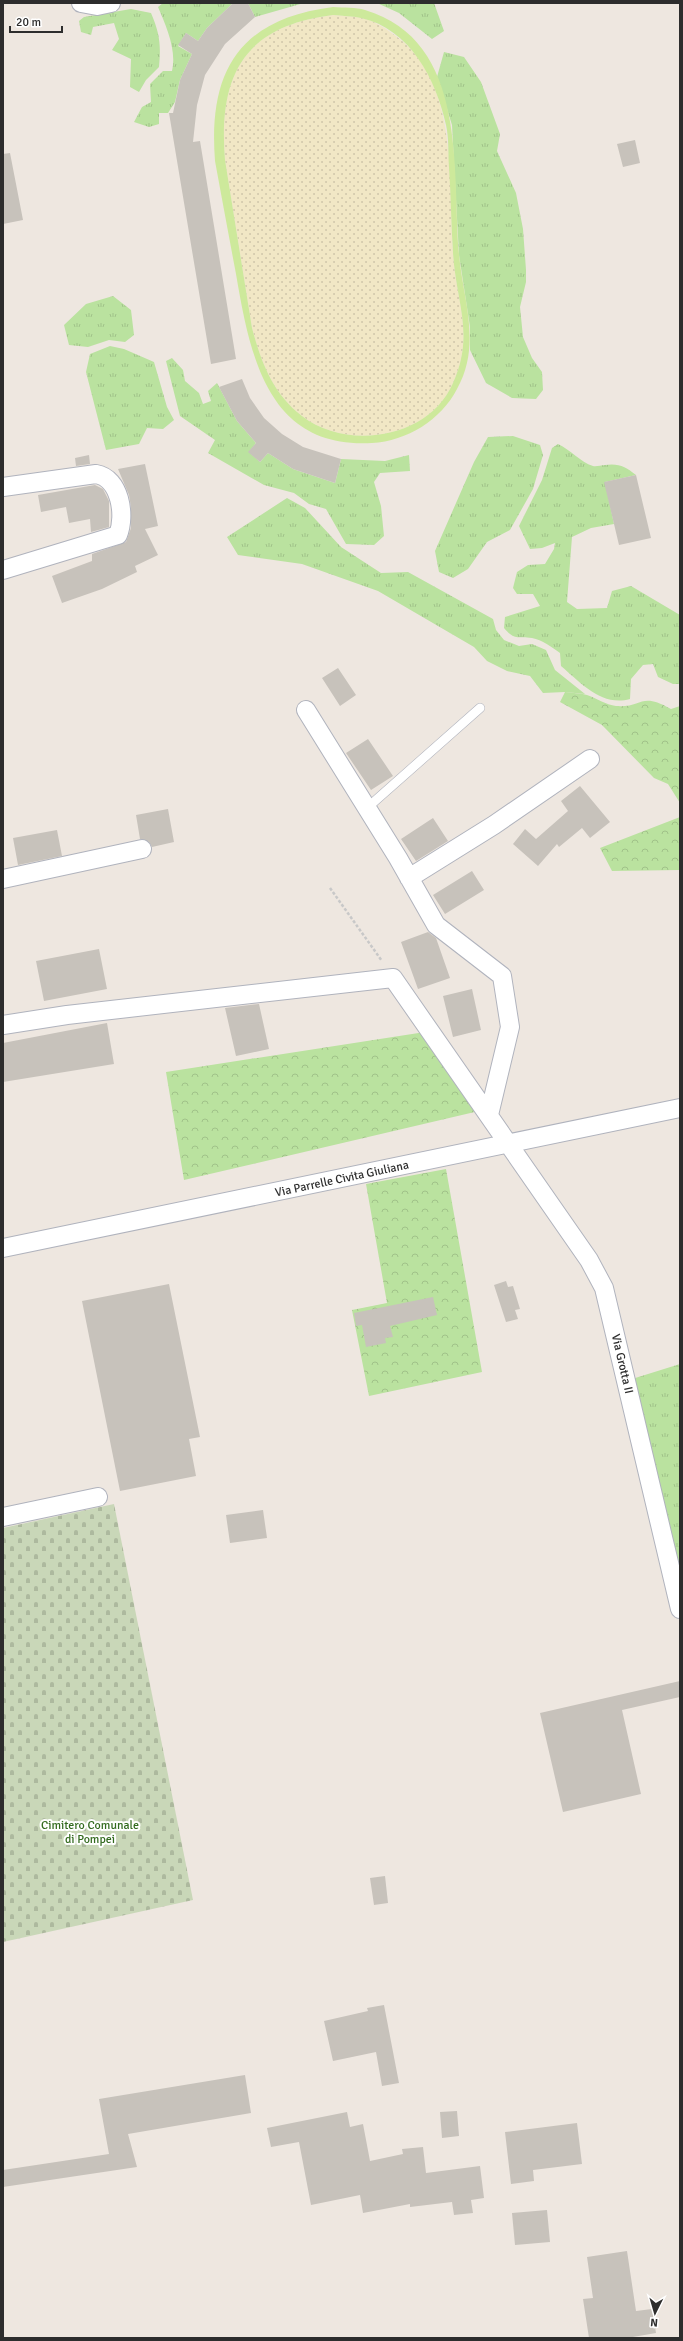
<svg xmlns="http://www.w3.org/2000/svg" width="683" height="2341" font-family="Signika,sans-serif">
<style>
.grass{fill:url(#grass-tufts)}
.forest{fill:url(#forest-crowns)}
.sand{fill:url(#sand-dots)}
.cemetery{fill:url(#cemetery-stones)}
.pitch{fill:#cde99b;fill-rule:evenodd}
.building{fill:#c7c2bb}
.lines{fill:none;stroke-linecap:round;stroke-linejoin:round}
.service-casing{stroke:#b0b3bd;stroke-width:10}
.minor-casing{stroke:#b0b3bd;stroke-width:20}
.path{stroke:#c8c8c8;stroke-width:2.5;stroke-dasharray:3 2;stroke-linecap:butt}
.service{stroke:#fff;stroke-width:9}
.minor{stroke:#fff;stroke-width:18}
.labels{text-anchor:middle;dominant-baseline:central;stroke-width:4;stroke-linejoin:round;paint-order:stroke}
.street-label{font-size:12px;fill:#2d2d2d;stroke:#fff}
.park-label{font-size:12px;fill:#326a1e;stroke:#fff}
</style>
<defs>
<pattern id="grass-tufts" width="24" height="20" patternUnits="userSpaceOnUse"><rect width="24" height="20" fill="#bae29f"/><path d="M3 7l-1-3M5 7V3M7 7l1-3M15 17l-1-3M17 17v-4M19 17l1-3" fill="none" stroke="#a0c289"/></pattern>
<pattern id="forest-crowns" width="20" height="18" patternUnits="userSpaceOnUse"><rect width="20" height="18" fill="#bae29f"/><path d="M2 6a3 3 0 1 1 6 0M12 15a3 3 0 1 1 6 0" fill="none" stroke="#a0c289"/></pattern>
<pattern id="sand-dots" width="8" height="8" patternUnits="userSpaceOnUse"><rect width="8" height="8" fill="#f1e7c5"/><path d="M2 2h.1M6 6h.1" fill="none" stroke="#cfc6aa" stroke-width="1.8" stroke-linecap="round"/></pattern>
<pattern id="cemetery-stones" width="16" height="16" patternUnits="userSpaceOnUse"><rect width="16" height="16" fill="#c9d7b8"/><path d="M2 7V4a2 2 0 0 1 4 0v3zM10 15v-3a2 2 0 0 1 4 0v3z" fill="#adb99e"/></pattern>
</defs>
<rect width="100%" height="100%" fill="#eee7e0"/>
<path class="grass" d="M163,3H233L207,28L198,41L186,33L178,46L192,54L180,80L175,102L168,113H159V124L149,127L134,122L142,107L151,102L150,84L163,71H172C177,50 166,26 158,7Z
M248,3H304L255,17Z
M377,3H434L444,31L432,39L399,13Z
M131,9L151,13C160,34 161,45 159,67L146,80L139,92L130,87L131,59L112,50L119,39L114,23L93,27L91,35L81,32L79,21L84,17Z
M444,52L464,57L481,82L500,134L497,151L516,193L523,229L526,270V282L520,307L523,337L532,358L542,372L543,390L536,399L512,398L486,383L470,350V327L459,255L452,125L437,77Z
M113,296L131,310L134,335L125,342L109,340L88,347L69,345L64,325L86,304Z
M110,346L124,349L154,362L167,407L174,420L163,429L147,428L139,444L106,450L86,372L90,354Z
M172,358L183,370L185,381L199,393L203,404L211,401L208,391L217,383L237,421L256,443L249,452L260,462L268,453L293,469L335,483L341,459L385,461L409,455L410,471L380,473L374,482L381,506L384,536L374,545L346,544L326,509L309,504L294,493L264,485L208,453L215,440L180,416L166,361Z
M513,436L540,445L543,455L533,489L510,530L487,542L468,569L453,578L439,572L435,551L474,462L488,437Z
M558,444C571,450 580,462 593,466C596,467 601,465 605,465C619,463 626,467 636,475L605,482L614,524L591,528L572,537L567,602L577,609L607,608L612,591L631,586L680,615V684H673L658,677L653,664L643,665L631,679L630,699C602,707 581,683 561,666L560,653C552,647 542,640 532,638C517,635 516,642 504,628L505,617L540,606L533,594H517L513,588L517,572L528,565L545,564L554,549L555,543L542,548L530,549L519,526L542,480L552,448Z
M287,498L305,508L341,547L381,573L408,572L493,619L496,630L504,640L519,646L532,644L546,650L555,670L585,694L565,692L543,693L530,676L507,671L487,661L474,647L378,591L302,564L238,555L227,537Z
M680,1364V1577L632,1379Z"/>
<path class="forest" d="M565,692C572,693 580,693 587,695C596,698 606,705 616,706C643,708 640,691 671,709L680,706V803L668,784L654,778L602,725L560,702Z
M680,817V870L612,871L600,848Z
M425,1032L479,1111L184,1180L166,1072Z
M446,1169L482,1372L369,1396L352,1310L387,1303L366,1184Z"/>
<path class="sand" d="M333,15C342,16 352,16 361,18C372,20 384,27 393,34C460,79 448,183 453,253C456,303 475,334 453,383C429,439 347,451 302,416C273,394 261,362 252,328L225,160C218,75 244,26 333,15Z"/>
<path class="cemetery" d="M114,1504L193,1900L3,1942V1528Z"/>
<path class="pitch" d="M333,7C344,8 356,7 365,10C469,41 452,170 459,254C463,300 482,344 457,389C441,420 407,441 372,443C267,449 250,355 236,274C229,237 222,199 215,161C208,70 240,19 333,7ZM333,15C342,16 352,16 361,18C410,29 436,79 446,125C449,138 448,153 449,167C451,196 451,225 453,253C456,303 475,334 453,383C429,439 347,451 302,416C273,394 261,362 252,328L225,160C218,75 244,26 333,15Z"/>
<path class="building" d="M233,3H248L255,17L225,44L205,75L197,105L193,142L200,141L236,359L211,364L169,113H173L180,80L192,54L178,45L186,33L198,41L207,28Z
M635,140L640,163L623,167L617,144Z
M10,153L23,220L3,224V154Z
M242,379L250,398L264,418L282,434L303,447L341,459L335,483L293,469L268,453L260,462L248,452L256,443L237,421L219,387Z
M89,455L90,464L76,466L75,458Z
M145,464L158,526L145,529L158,555L135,566L137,572L102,589L62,603L52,576L92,561V554L126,542L131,528V507L129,495L118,469Z
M636,475L651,538L619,545L604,482Z
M95,485L103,489L109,501V527L91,532L90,519L69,523L66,507L41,512L38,495Z
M338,668L356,695L340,706L322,678Z
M368,739L393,776L371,790L346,753Z
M580,786L610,822L590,838L582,828L559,847L557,844L538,866L513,844L525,829L536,839L568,811L561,801Z
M168,809L174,842L152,847L149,842L140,839L136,815Z
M433,818L448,841L416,861L401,839Z
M57,830L62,856L18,865L13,838Z
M472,871L484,890L445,914L433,895Z
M428,932L436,938L450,978L418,989L401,942Z
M99,949L107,989L44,1001L36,961Z
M472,989L481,1030L453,1037L443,996Z
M259,1004L269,1049L236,1056L225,1008Z
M107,1023L114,1064L3,1082V1043Z
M506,1281L508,1287L513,1286L520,1309L515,1310L518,1319L506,1322L494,1285Z
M169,1284L200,1437L189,1439L196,1476L120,1491L82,1301Z
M433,1297L437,1315L390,1326L393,1337L385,1338L386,1343L366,1347L362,1325L356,1326L354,1313Z
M263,1510L267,1538L230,1543L226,1515Z
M680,1681V1697L622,1710L641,1794L563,1812L540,1713Z
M385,1876L388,1903L374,1905L370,1878Z
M384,2005L399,2083L382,2086L376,2052L333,2061L324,2021L368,2011L367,2008Z
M245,2075L251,2113L128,2134L137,2167L3,2187V2170L109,2154L99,2099Z
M457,2111L459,2136L442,2138L440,2112Z
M347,2112L350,2127L363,2124L370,2161L403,2154L402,2149L423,2147L426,2173L480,2166L484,2198L471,2200L473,2213L454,2215L452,2202L410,2207V2204L363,2213L360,2195L311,2205L299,2142L271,2147L267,2128Z
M577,2123L582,2164L533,2170L534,2181L511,2184L505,2132Z
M547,2210L550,2242L515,2245L512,2213Z
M627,2251L636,2311L652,2309L656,2333L627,2338H589L583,2299L593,2298L587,2257Z"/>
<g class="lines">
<defs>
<path id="service" d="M367,808L480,708"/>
<path id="minor" d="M81,3L97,6L111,3
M3,487L96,474C120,478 126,515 118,535L3,570
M306,710L398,858L436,925L502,976L510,1027L489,1115
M409,878L494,825L590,759
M3,879L142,849
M3,1025L67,1015L393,978L589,1260L604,1288L680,1609
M3,1248L680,1108
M3,1517L98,1497"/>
</defs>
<use href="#service" class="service-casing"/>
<use href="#minor" class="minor-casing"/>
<path class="path" d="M330,888L382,961"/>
<use href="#service" class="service"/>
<use href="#minor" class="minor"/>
</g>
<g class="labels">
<g class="street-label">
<text transform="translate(342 1179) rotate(-12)">Via Parrelle Civita Giuliana</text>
<text transform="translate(622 1364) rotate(77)">Via Grotta II</text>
</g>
<g class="park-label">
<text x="90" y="1825">Cimitero Comunale<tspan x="90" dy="14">di Pompei</tspan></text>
</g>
</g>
<rect width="683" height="2341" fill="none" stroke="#2d2d2d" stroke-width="8"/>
<g transform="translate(655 2313) rotate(185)" stroke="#ffffff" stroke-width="3" paint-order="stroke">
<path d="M0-3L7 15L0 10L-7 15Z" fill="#2d2d2d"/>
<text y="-6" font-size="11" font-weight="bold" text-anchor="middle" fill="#2d2d2d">N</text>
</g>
<path d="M10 26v6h52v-6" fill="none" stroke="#2d2d2d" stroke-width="2"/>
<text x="16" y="26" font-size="12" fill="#2d2d2d" stroke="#ffffff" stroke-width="3" paint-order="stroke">20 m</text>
</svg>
